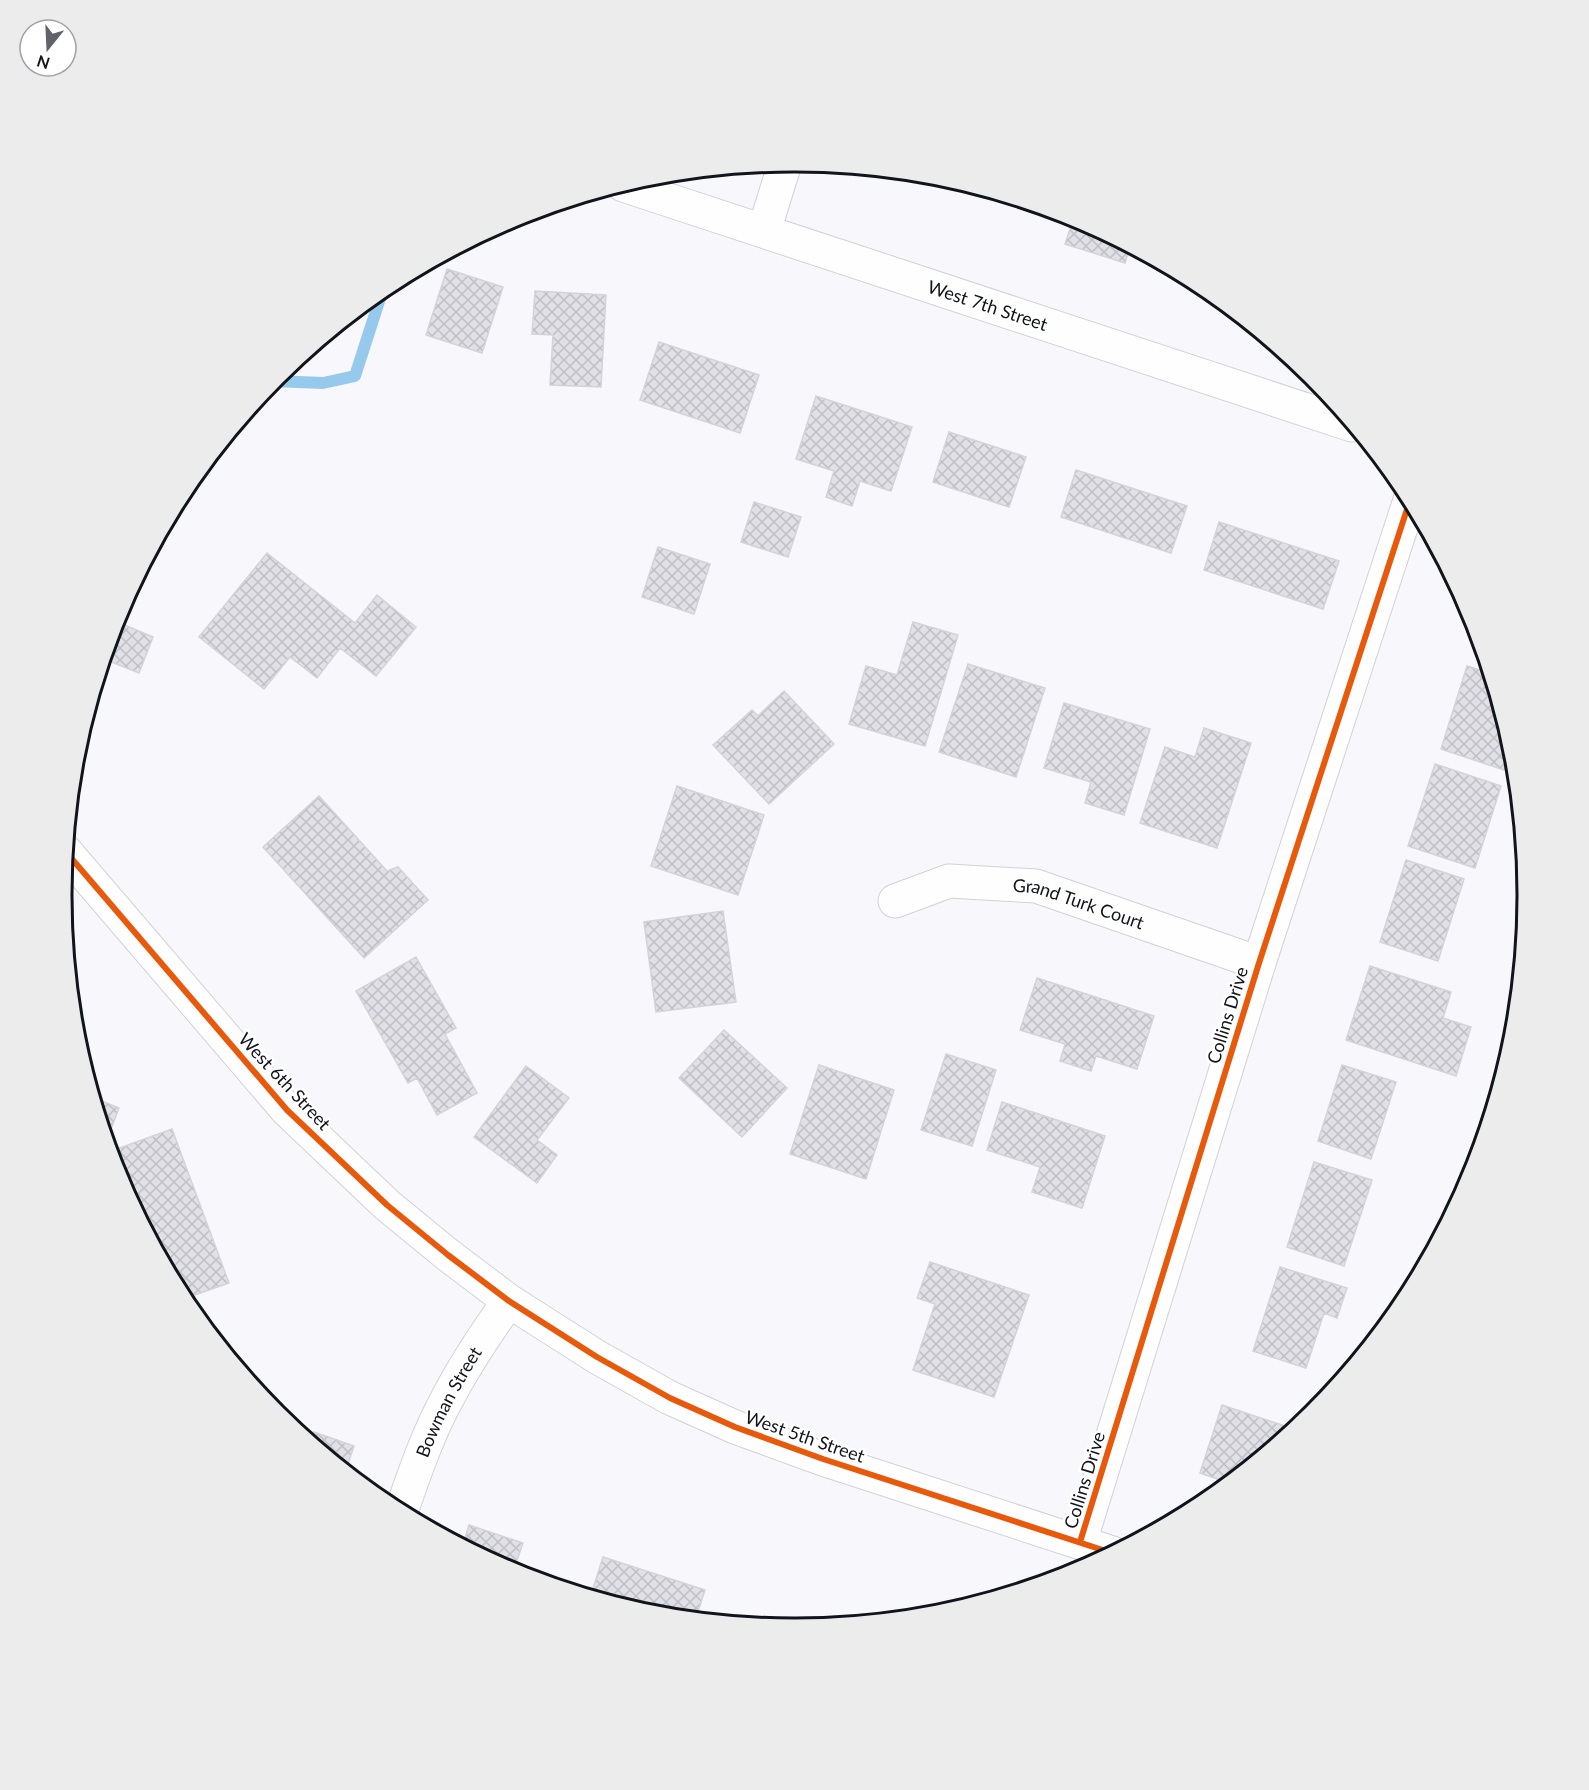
<svg xmlns="http://www.w3.org/2000/svg" width="1589" height="1790" font-family="Lato,sans-serif">
<style>
.lines{fill:none;stroke-linecap:round;stroke-linejoin:round}
.stream{stroke:#96caed;stroke-width:12}
.building{fill:url(#building-cross-hatch);stroke:#d4d3da;stroke-width:1.5}
.minor-casing{stroke:#d1d2d9;stroke-width:35}
.tertiary-casing{stroke:#d1d2d9;stroke-width:35}
.minor{stroke:#fefeff;stroke-width:33}
.tertiary{stroke:#fefeff;stroke-width:33}
.cycleway-casing{stroke:#fff;stroke-width:10}
.cycleway{stroke:#e8590c;stroke-width:6}
.labels{text-anchor:middle;dominant-baseline:central;stroke-width:5;stroke-linejoin:round;paint-order:stroke}
.street-label{font-size:18px;fill:#12141c;stroke:#fff}
.rim{fill:none;stroke:#12141c;stroke-width:3}
</style>
<defs>
<pattern id="building-cross-hatch" width="8" height="8" patternUnits="userSpaceOnUse" patternTransform="scale(1.5)"><rect width="8" height="8" fill="#e1e0e7"/><path d="M0 0l8 8M0 8l8-8" fill="none" stroke="#c0bfc6"/></pattern>
</defs>
<rect width="100%" height="100%" fill="#f7f7fc"/>
<g class="lines">
<path class="stream" d="M273,381L323,383L355,376L383,289"/>
</g>
<path class="building" d="M1074,217L1130,247L1125,263L1065,244Z
M447,269L503,287L482,353L426,335Z
M535,291L606,295L601,387L550,385L553,335L532,334Z
M659,342L759,375L740,433L640,400Z
M816,396L912,427L891,491L860,481L852,506L826,497L834,471L796,459Z
M949,432L1026,457L1009,507L933,482Z
M1076,470L1187,506L1171,553L1061,517Z
M754,502L801,517L788,557L741,542Z
M1219,522L1339,561L1323,609L1204,570Z
M658,547L710,564L694,614L642,597Z
M267,553L355,623L377,595L416,627L376,676L340,648L317,678L290,657L264,689L199,637Z
M115,621L153,637L139,673L104,659Z
M913,622L958,635L925,746L849,724L866,666L897,675Z
M968,664L1045,688L1016,777L939,752Z
M1467,666L1490,673L1512,746L1504,770L1441,749Z
M784,691L834,744L769,804L713,745L752,710L758,716Z
M1064,703L1150,729L1124,815L1085,803L1091,782L1044,768Z
M1204,728L1251,743L1217,848L1140,823L1165,747L1195,757Z
M1435,764L1501,786L1475,868L1408,846Z
M677,786L764,815L738,895L651,866Z
M319,796L387,871L398,867L428,900L364,958L263,847Z
M1406,860L1464,879L1438,961L1380,942Z
M723,911L736,1002L656,1012L644,922Z
M416,957L456,1028L445,1034L477,1093L437,1115L417,1078L408,1083L356,991Z
M1370,966L1451,992L1443,1018L1471,1027L1456,1076L1346,1040Z
M1037,978L1154,1016L1137,1069L1096,1056L1091,1071L1060,1061L1065,1044L1020,1030Z
M724,1030L787,1088L742,1137L679,1078Z
M946,1054L996,1070L972,1146L921,1130Z
M819,1065L894,1090L866,1179L790,1154Z
M1342,1065L1396,1082L1371,1159L1318,1141Z
M526,1066L569,1098L537,1140L557,1155L537,1183L474,1137Z
M94,1098L119,1108L107,1140Z
M1002,1102L1105,1136L1082,1208L1032,1192L1040,1167L987,1150Z
M172,1129L229,1283L183,1299L148,1232L117,1149Z
M1314,1162L1372,1180L1344,1266L1287,1247Z
M930,1262L1029,1295L994,1397L913,1370L935,1304L917,1298Z
M1280,1267L1347,1288L1337,1318L1324,1313L1306,1368L1253,1351Z
M1222,1405L1294,1429L1228,1483L1200,1473Z
M314,1432L354,1446L346,1470L311,1442Z
M469,1525L523,1543L514,1569L563,1587L514,1572L463,1545Z
M603,1557L705,1590L696,1618L651,1614L591,1595Z"/>
<g class="lines">
<defs>
<g id="minor">
<path id="s1" d="M623,185L1352,425"/>
<path d="M764,231L785,163"/>
<path id="s2" d="M895,901L949,881L1036,886L1259,963"/>
<path id="s3" d="M401,1512C414,1475 427,1436 446,1401C464,1366 486,1333 509,1301"/>
<path d="M1080,1542L1259,963L1410,500"/>
</g>
<path id="tertiary" d="M66,852L287,1110L387,1205L448,1255L509,1301L597,1357L670,1398L735,1427L823,1459L1112,1553"/>
</defs>
<use href="#minor" class="minor-casing"/>
<use href="#tertiary" class="tertiary-casing"/>
<use href="#minor" class="minor"/>
<use href="#tertiary" class="tertiary"/>
<defs>
<path id="cycleway" d="M66,852L287,1110L387,1205L448,1255L509,1301L597,1357L670,1398L735,1427L823,1459L1112,1553
M1080,1542L1259,963L1410,500"/>
</defs>
<use href="#cycleway" class="cycleway-casing"/>
<use href="#cycleway" class="cycleway"/>
</g>
<g class="labels">
<g class="street-label">
<text stroke="none"><textPath href="#s1" startOffset="384">West 7th Street</textPath></text>
<text stroke="none"><textPath href="#s2" startOffset="190">Grand Turk Court</textPath></text>
<text transform="translate(1227 1015) rotate(-73)">Collins Drive</text>
<text transform="translate(285 1081) rotate(47)">West 6th Street</text>
<text stroke="none"><textPath href="#s3" startOffset="120">Bowman Street</textPath></text>
<text transform="translate(805 1436) rotate(19)">West 5th Street</text>
<text transform="translate(1084 1480) rotate(-73)">Collins Drive</text>
</g>
</g>
<path d="M0 0H1589V1790H0ZM794 172H795A722 722 0 0 1 1517 894V896A722 722 0 0 1 795 1618H794A722 722 0 0 1 72 896V894A722 722 0 0 1 794 172Z" fill="#ececed" fill-rule="evenodd"/>
<path class="rim" d="M794 172H795A722 722 0 0 1 1517 894V896A722 722 0 0 1 795 1618H794A722 722 0 0 1 72 896V894A722 722 0 0 1 794 172Z"/>
<g transform="translate(48 48) rotate(198)"><circle r="28" fill="#ffffff" stroke="#a0a1a4" stroke-width="1.5"/>
<path d="M0-4.5L10 22L0 15L-10 22Z" fill="#62636a"/>
<text y="-9" font-size="16" font-weight="bold" text-anchor="middle" fill="#12141c">N</text>
</g>
</svg>
